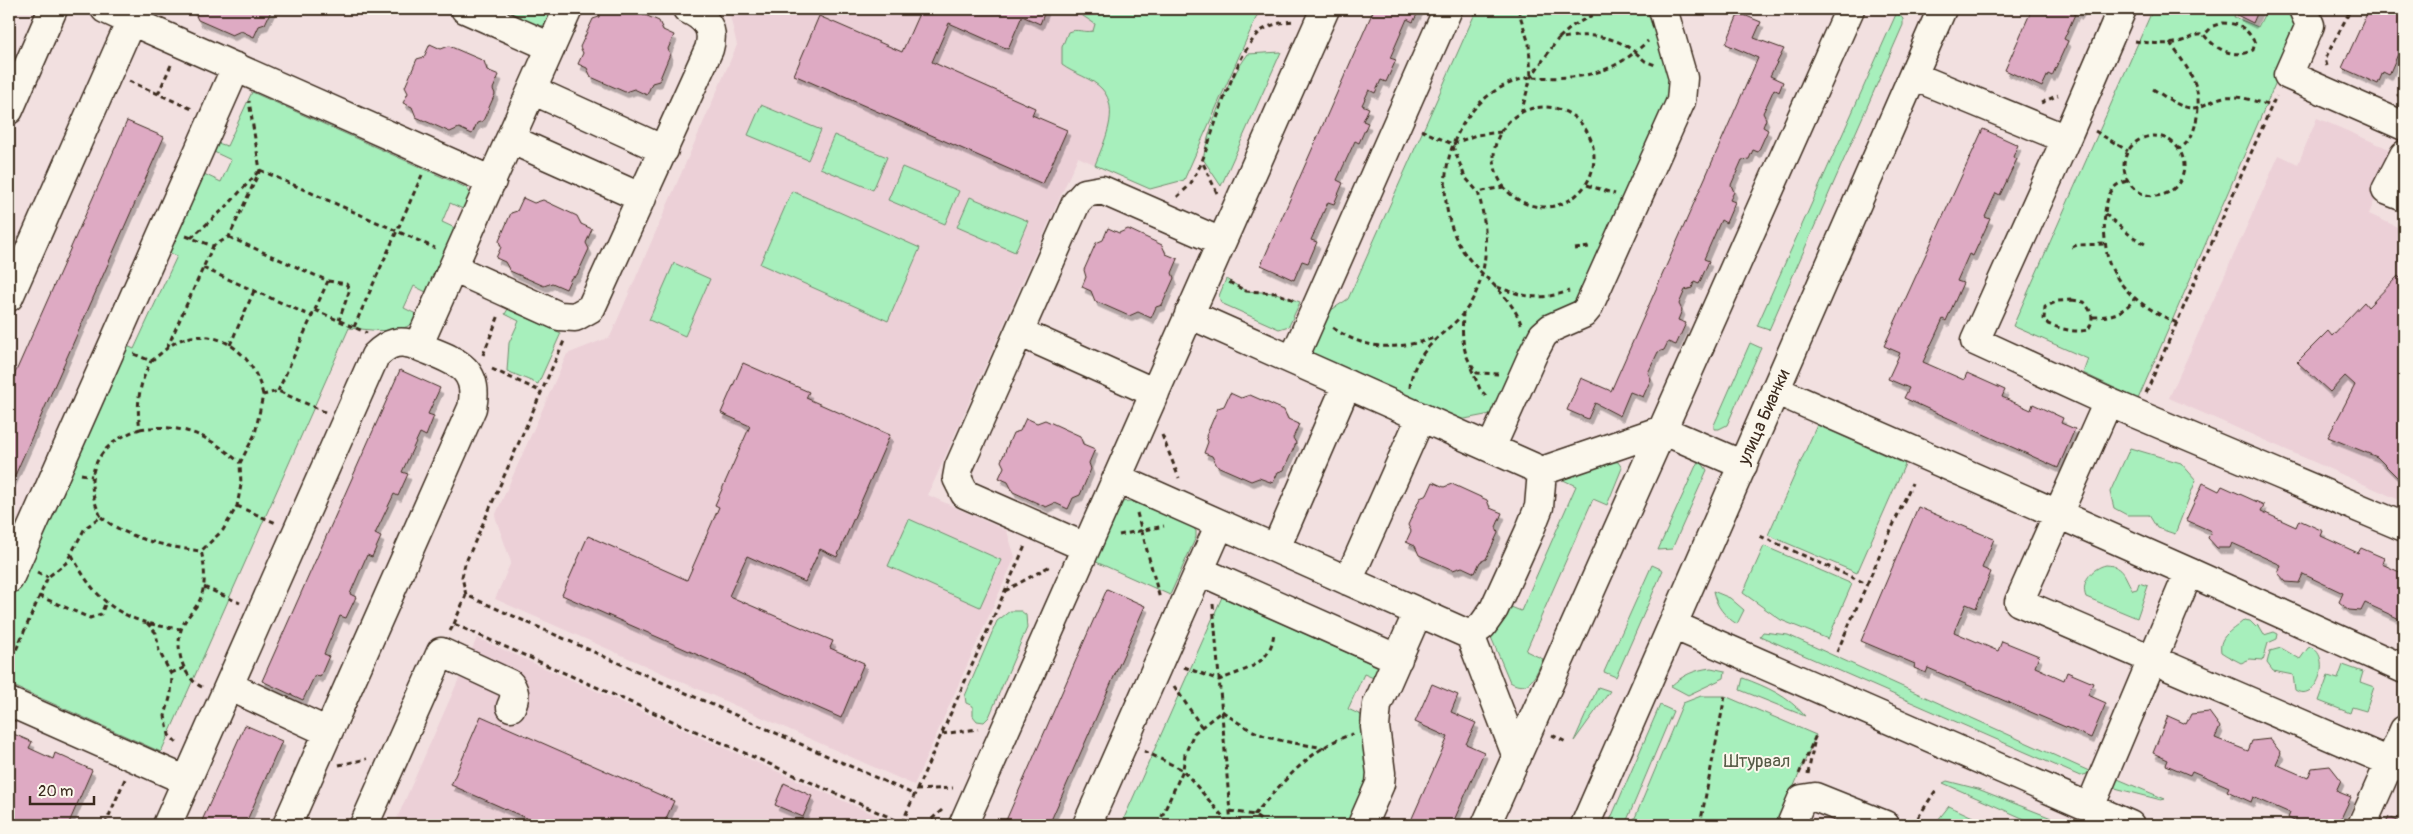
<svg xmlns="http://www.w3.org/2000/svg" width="2413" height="834" font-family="Pangolin,sans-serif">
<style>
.built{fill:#ecd0d7}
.green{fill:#a7efbc;stroke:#718c6d}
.building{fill:#deaac3;stroke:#3b2a1e;filter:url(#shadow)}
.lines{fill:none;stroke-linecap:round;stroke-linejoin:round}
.minor-casing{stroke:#3b2a1e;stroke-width:31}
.path{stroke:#3b2a1e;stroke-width:3;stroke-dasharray:5 4;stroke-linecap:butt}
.minor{stroke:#fbf7ec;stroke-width:28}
.labels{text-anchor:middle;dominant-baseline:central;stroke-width:4;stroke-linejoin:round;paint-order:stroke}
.street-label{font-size:18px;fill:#3b2a1e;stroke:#fbf7ec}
.park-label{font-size:18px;fill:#565b46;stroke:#fbf7ec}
</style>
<defs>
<filter id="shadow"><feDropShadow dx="3" dy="5.5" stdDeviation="0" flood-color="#0004"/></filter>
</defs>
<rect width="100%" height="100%" fill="#f2e0e0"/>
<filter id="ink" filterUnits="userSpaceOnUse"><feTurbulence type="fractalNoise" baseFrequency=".02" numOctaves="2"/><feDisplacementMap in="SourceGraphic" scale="10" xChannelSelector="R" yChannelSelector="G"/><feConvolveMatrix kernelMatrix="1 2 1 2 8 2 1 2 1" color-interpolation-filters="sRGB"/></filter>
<g filter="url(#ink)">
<path class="built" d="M731,9H1260L1184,180L1150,189L1078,157L928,495L1007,531L1015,557L914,785L495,599L511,562L495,516L567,354L610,337L737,45L729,12Z
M2317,118L2394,151L2369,214L2404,230V502L2169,398L2279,155L2298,164Z
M477,638L898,825H394Z"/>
<path class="green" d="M492,9H535L550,16L544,25L536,27Z
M1080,9H1260L1184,180L1150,189L1095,165C1103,144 1121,110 1102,89C1092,78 1074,74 1062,65V47L1068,32C1077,28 1084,33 1093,31L1095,24L1080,14Z
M1477,9H1646L1674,83L1584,303L1501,412L1449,422L1312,355L1311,345L1322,316L1348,299Z
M2153,9H2237L2234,17L2258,27L2267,9H2297L2302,22L2138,399L2083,373L2088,359L2013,326Z
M1897,12L1903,19V25L1769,330L1757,326Z
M1281,52L1221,186L1203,159C1211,121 1224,87 1248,54Z
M252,92L467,188L471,196L465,210L450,203L442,222L457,229L428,293L414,286L404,308L418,315C409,338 369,329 349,328L161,752L9,684V592L125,345L134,349L177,256L168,252L204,174L221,182L231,160L214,152L218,143L227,146Z
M761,105L821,130L808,160L748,135Z
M834,135L887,157L873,190L820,168Z
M902,167L959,191L945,224L888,200Z
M792,191L920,248L888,321L760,264Z
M970,197L1028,221L1015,252L957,227Z
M674,263L710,279L685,336L649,320Z
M1226,279L1246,291L1276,293L1300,302L1289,326L1279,329L1221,303L1219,296Z
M508,309L561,333L538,384L507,371L509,343L519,321L505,314Z
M1750,343L1761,348L1727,425L1719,429H1714V425Z
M1817,425L1905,464L1857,573L1768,535Z
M2130,448L2181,463L2196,480L2175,534L2157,528L2149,515H2127L2114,508L2110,492Z
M1699,459L1707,470L1672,549L1658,550Z
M1610,461L1618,462L1622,468L1607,505L1593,499L1526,651L1543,659C1536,674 1530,694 1510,682L1491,637L1506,605L1521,611L1576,486L1561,479Z
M1130,501L1191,525L1196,531V537L1170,595L1094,561L1120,502Z
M909,519L1001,560L980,607L888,566Z
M1764,546L1852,584L1828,639L1781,620L1743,593Z
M1652,565L1663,570L1616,677L1604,672Z
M2106,565C2126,566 2124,578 2133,590L2137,589L2139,583L2148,586L2137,618L2086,597C2080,582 2092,568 2106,565Z
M1713,591L1730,598L1744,610L1737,624C1725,617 1716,606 1713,591Z
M1222,597L1382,668L1376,679L1364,674L1348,709L1361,715L1375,771L1351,825H1121Z
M1010,611H1021L1026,615L1027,628L989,717L984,722L977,721L973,716V706L966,703L965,696L997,621Z
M2244,620L2250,621L2256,627L2258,625L2264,635L2274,632L2278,634L2277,639L2268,643L2263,660L2250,659L2241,663C2234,659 2228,657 2221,652C2218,635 2234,630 2244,620Z
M1763,632L1788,635L2089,771L2087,774L2080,776L1760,636Z
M2311,647C2333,657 2316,704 2295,690L2293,675L2273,671L2267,663L2270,651L2281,648L2300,659L2308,648Z
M2343,665L2363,672L2360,682L2374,687L2366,711L2352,707L2350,713L2319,701L2328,676L2338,679Z
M1711,668L1725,671L1724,678L1688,695L1671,686C1683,675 1694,670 1711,668Z
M1743,678C1767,687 1788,696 1805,716L1740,690Z
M1598,687L1610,691L1574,741Z
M1701,696H1725L1816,735L1777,825H1632L1683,703Z
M1660,705L1673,711L1625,825H1608Z
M2113,777L2165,799L2161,800L2115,788L2111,784Z
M1947,781L1978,789L2069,825H2038L1943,783Z
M1949,806L1990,825H1934Z"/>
<path class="building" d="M190,9H272L265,24L259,26L254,37L241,31L232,35L198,20L194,11Z
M602,9H631L659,21L663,30L674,35L668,49L670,54L659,81L652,83L647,95L634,89L625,92L591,77L587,68L578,64L583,53L580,47L593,19L599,17Z
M921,9H1046L1040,24L1022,16L1008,49L949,23L932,62L1035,108L1032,115L1067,130L1043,184L794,75L819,16L902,52Z
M1374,9H1420L1413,22L1407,19L1390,58L1396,60L1386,82L1381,80L1375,93L1369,90L1362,105L1369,108L1363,121L1368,123L1359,143L1355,141L1337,180L1343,183L1334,204L1328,202L1311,240L1317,242L1308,263L1302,261L1294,280L1261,265Z
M2032,9H2082L2079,14L2076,12L2064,39L2068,41L2052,76L2048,74L2042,87L2005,70Z
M2240,9H2259L2253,23L2237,15Z
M2369,9H2404V40L2389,75L2383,72L2378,84L2342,68Z
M1744,15L1761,22L1754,38L1784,49L1770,76L1783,82L1779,92L1774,89L1763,113L1766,119L1763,127L1768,130L1758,152L1753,150L1749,159L1742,160L1731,185L1734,192L1730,200L1735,202L1726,223L1721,220L1704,259L1709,261L1699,284L1694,282L1692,288L1685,290L1679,304L1682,310L1678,320L1686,323L1676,345L1668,342L1664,350L1658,352L1648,373L1651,379L1643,397L1630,392L1620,416L1595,403L1588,419L1567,410L1581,378L1611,391L1758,58L1726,44L1737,17Z
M430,44L441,49L449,46L484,61L487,70L499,75L493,89L495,94L483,121L477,123L472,134L459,128L450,132L416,117L412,107L403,103L408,93L405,87L417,59L424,57Z
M127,121L164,137L9,489V387Z
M1983,129L2018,145L2013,157L2017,159L2000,195L1996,193L1985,217L1990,219L1973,256L1969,254L1957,281L1963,283L1946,321L1943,319L1923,362L1964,380L1967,373L2005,390L2002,397L2031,410L2033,404L2063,418L2061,423L2075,429L2058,468L1904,398L1909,388L1888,379L1900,353L1884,346Z
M523,198L534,203L543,200L577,216L581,224L592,229L586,243L589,249L577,275L571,278L566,289L552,283L544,286L510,271L505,262L496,258L501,247L499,241L511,213L517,211Z
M1108,228L1119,233L1128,229L1162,245L1166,254L1178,259L1172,273L1174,278L1162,305L1156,307L1151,318L1138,312L1129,316L1095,301L1091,291L1082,287L1086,277L1084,270L1096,243L1103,240Z
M2398,276L2404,282V333L2401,337L2404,341V479L2401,481L2377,457L2328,437L2355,385L2345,376L2330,392L2297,362L2328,331L2332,336L2364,302L2368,307Z
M743,363L809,392L806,398L890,435L837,557L820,549L805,582L747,556L729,596L833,641L830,648L864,663L841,718L562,595L588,536L687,580L719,507L715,505L750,426L721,413Z
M400,370L440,388L428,414L434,416L426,436L420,433L402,472L408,474L398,496L394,494L375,534L381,537L372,557L367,555L350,594L356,597L346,618L340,616L324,654L329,656L320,677L315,675L303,700L262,681Z
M1230,393L1241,398L1250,395L1284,410L1288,419L1299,424L1293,438L1296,443L1284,470L1278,472L1273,483L1259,478L1251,481L1217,466L1212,456L1204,453L1208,442L1206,436L1218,408L1224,406Z
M1026,418L1037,423L1045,420L1080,436L1083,444L1095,449L1089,463L1091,469L1080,495L1073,498L1068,509L1055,503L1046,507L1013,492L1008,482L999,478L1004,467L1001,461L1013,433L1020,431Z
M1433,482L1444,487L1452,484L1487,500L1490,508L1502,513L1496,527L1498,533L1486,559L1480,562L1475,573L1462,567L1453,570L1419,555L1415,546L1406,542L1411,531L1408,525L1420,498L1427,495Z
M2203,483L2219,491L2222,486L2264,505L2261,511L2296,527L2299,520L2323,531L2321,536L2358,553L2361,548L2384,558L2382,564L2404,574V621L2365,603L2361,611L2349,610L2339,602L2343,593L2303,574L2299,583L2286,582L2278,573L2281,565L2232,543L2230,548H2217L2208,538L2211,531L2186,520Z
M1918,507L1994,539L1982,568L1991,572L1976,608L1966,604L1954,632L1998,651L2002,641L2039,656L2035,667L2064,680L2067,672L2093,683L2088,695L2106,703L2091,738L1928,668L1926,673L1914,668L1915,664L1861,641Z
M1107,589L1145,606L1049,825H1004Z
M1432,684L1458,695L1451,712L1476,723L1466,744L1484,752L1452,825H1409L1448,737L1415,722Z
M2209,712L2220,727L2215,738L2248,751L2252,741L2270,739L2281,753L2276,764L2308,778L2312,768L2330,766L2341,780L2336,791L2351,797L2338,825H2304L2288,818L2290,813L2274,806L2253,797L2251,802L2227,791L2229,787L2192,771L2190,775L2166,765L2168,760L2153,753L2168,716L2186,724L2191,714Z
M481,716L674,801L663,825H542L451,785Z
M245,725L282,741L245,825H200Z
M9,732L32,742L29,748L53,759L55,753L92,770L68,825H18L9,821Z
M784,783L812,796L803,817L775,805Z
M2389,817L2404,824V825H2385Z"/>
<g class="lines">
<defs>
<path id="minor" d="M136,9L131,21L492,181
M465,9L551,47
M2303,9L2310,25L2288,75L2404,126
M1913,76L2066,139L2122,9
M532,90L664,150
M9,110L53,9
M510,139L568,9
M2066,139L1975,341L2108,402L2404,527
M2404,155L2386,190L2404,197
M453,268L559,316L575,317L591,308L709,49C715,28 706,18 687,9
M9,297L131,21L105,9
M1189,314L1542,471L1662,430L1743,465
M1019,332L1155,393
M1293,360L1448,9
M1775,390L2058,514L2019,602L2390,762L2362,825
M1491,448L1534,352L1543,335L1551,328L1583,314L1588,308L1681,101L1683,78L1663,9
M1117,478L1470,635L1517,757
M1085,547L965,494L957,478L959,467L1076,203L1085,193L1102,190L1221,242
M1276,548L1347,384
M1200,571L1398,659
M2189,572L2404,669
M9,579L236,67
M1348,581L1421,417
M1673,625L2130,825
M1470,635L1482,626L1494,609L1529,532L1539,507L1542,471
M229,686L328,732
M9,702L187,781
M2404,730L2390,762L2404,768
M2090,807L2189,572L2058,514L2108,402
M167,825L375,356C389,342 400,339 418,346L510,139L642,198
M287,825L472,408C481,365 451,360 418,346
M364,825L441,652L510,684C516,693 515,698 511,707
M963,825L1325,9
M1087,825L1220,524
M1362,825L1380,784L1381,773L1375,727L1377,705L1418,612
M1486,825L1850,9
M1585,825L1942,9
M1791,825L1802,799L1815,797L1885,825"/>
</defs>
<use href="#minor" class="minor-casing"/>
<path class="path" d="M1518,9L1529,44L1531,77C1570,79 1603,78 1635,52L1645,61L1655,65
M2222,23C2239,23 2247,28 2255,43L2253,50C2235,60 2215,49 2204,35L2213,26Z
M1559,38L1574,25L1604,9
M2135,41C2150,43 2168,46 2182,41C2191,38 2195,34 2204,35
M2170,43C2179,55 2194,76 2197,91C2200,104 2197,130 2188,141C2186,144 2182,147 2179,149
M2327,66L2325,59L2351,9
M129,81L192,109
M2153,89C2166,97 2184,112 2199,107C2208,104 2216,98 2225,97C2241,95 2256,102 2271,106
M158,94L171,65
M2397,96L2402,93L2404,88
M2041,103L2058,95
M1494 157a50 50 0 1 1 100 0a50 50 0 1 1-100 0Z
M1521,113L1531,77L1558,39C1586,33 1612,34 1635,52L1648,41
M1421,130L1452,144L1465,177L1478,192
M2095,131L2128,151
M2124 166a30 30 0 1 1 60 0a30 30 0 1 1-60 0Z
M1453,144L1476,135L1501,132
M260,170L435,248
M2127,181C2124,182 2119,183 2117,185C2099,198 2104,245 2109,263C2112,270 2118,280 2123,286C2138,304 2156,313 2177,323
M1587,185L1615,194
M1217,193L1202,161C1215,128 1235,53 1261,31C1271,24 1283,22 1294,21
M1177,197L1190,185L1202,162
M2105,214L2130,235L2145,244
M186,236L213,246L229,237L260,170L249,101
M229,237L328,281L278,391
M191,238L227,206L258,172
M2072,247L2077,245L2106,244
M1575,249L1589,247
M203,268L311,316
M328,281L346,284L350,289L339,320
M1229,282L1246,291L1276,293L1294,300
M1497,287C1526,297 1539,301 1569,291
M2072,300L2084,302C2092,312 2095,318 2088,330C2074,333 2062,329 2048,324L2044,319L2045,307L2058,301Z
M315,310L367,333
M1463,312C1462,336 1461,354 1477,373L1498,374
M2093,317C2111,317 2124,313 2135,298
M1521,324C1510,292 1476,274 1460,246C1424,182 1456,90 1531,77
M354,327L422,175
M1333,328C1367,351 1396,350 1434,338
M230,345L254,291
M167,348L213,246
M134,354L151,361C161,354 172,342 183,339C224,327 255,358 263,395
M483,355L499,315
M1471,368L1480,389L1487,397
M492,369L542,392
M1410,388C1412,359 1432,342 1452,325C1490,292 1491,238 1478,192L1503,187
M2146,393L2276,96
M140,429C181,423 209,435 240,463
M1162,435L1179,478
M81,474L92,476
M237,506L276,523
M1137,513L1160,599
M101,517C128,539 167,547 201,551
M1119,535L1164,526
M1760,536L1867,584L1912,483
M72,555C97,605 125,623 181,629
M37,572L48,577
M204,587L240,603
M1005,591L1050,566
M466,595L462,577L465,564L564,341
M39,596L90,618L101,614L106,602
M1213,604L1231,825
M147,623L156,633L159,651L172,676L171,694L165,716L169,735L178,744
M454,624L466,595L915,795
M450,631L454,624L907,825
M1837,652L1867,584
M9,666L48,577L66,563L85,528L101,517C80,474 97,444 140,429C136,403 139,384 151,361
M1184,667L1219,680C1246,669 1272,665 1274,631
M171,673L184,668
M1174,686L1201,726
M202,687C183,678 175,650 181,630C184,618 197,609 201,597C206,582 205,566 201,551L223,530L237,506L241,485L240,463L255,434L263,395L278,391L325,412
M942,734L978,729
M1552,735L1568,743
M1144,751L1183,770L1230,825
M339,765L367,759
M1799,774L1816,735
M1808,774L1814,743
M916,790L953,788
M1230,811L1254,815L1267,825
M1254,815C1281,784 1312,746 1353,734
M902,823L1025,546
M105,825L125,779
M925,825L942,810
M1158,825L1183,770L1185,754L1194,733L1222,711C1261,741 1278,740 1325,748
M1700,825L1725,696
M1913,825L1936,790"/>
<use href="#minor" class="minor"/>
</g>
</g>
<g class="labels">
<g class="street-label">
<text transform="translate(1764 417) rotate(-66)">улица Бианки</text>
</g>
<g class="park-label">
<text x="1757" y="761">Штурвал</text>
</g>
</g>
<rect width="2413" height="834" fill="none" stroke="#fbf7ec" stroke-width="30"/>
<rect x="15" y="15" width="2383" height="804" fill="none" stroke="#3b2a1e" stroke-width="2" filter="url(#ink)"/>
<path d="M30 796v8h64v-8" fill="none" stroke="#3b2a1e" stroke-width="2.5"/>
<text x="38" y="796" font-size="15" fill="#3b2a1e" stroke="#fbf7ec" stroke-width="4" paint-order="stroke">20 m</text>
</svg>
